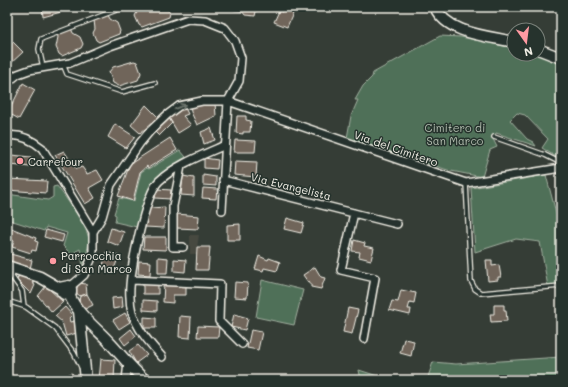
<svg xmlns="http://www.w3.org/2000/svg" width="568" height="387" font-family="Mali,sans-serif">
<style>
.built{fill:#474941}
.green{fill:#507059;stroke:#a2b0a0}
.building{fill:#70655a;stroke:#f4f1e8}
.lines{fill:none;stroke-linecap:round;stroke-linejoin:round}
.lane-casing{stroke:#f4f1e8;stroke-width:6}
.street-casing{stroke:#f4f1e8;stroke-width:10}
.secondary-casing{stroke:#f4f1e8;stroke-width:13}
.lane{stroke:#26332d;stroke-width:3.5}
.street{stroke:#26332d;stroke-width:7}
.secondary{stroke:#26332d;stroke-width:10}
.oneway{stroke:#6e766e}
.poi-dot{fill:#ff9aa2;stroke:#26332d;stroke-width:1.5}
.labels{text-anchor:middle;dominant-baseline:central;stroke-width:3;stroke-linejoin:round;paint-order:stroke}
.park-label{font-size:11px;fill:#b2bdaf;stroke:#26332d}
.street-label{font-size:11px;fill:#f4f1e8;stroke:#26332d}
.poi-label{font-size:11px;fill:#f4f1e8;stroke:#26332d;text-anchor:start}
</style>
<rect width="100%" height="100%" fill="#353d36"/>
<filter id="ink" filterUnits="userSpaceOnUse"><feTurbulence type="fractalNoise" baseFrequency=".025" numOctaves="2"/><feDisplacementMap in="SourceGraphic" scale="8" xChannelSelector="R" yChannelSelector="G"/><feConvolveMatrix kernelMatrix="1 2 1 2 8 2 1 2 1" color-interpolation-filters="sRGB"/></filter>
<g filter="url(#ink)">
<path class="built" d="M190,235H199L196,254H190Z"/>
<path class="green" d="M440,36L461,37L514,48V54H537L561,65V160L542,148L548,139L525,115L517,113L510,120L527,139L533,142L536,146L496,133L493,139L497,147L490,150L482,177L451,171L347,138L351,116L358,100H355L363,86L372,77L373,73Z
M180,150L186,157L160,174L137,227L115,222L116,215L114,214L119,198L134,201L141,172L147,168L149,169Z
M546,175L561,232V286L548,287L540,242L516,239L475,252L471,188Z
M57,186C65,197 90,229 89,242C88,248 85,260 83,266L80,249L71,254L63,246L67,233L46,227L44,231L7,219V194L48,200L53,197V187Z
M262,280L303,290L294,325L256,317Z
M561,357V380H427L433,362L456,364Z
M359,370L390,380H361Z"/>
<path class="building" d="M42,7H60L61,12L43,17Z
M150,7H167L170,13L169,17L142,27L139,25L135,16L137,12Z
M234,7H257L255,16L245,15L242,11L234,10Z
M284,7L295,9L287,27L274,22L279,11L282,12Z
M108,15L110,19L117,23L120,31L119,34L99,42L96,40L93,33L95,29L94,20Z
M71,28L73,33L80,37L83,44L81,48L62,56L59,54L56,47L58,37L57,34Z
M13,42L23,52L9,65L7,63V48Z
M134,61L137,62L141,73L138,80L119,86L113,83L109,72L113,67Z
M23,83L35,90L19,119L8,113Z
M215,103L216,116L197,125L191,112L190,106Z
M146,105L159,118L140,133L131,125Z
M184,106L188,114L183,116L191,125L178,133L168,116Z
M237,116H246V120L251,121L250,132H243V134L236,133Z
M169,118L172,123L159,136L153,130Z
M115,124L135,137L126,148L108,137Z
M211,128L215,140L204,144L201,132Z
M170,138L177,150L148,168L147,166L140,172L133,201L118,196L130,164Z
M235,140L256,141L255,152H234Z
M64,151L76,169L82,167L87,174L97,170L103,180L89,188L95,198L85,204L55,155Z
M11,155L31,157L30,167L10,165Z
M204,158L218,160L217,169L204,168Z
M235,161L257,162L256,177L234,175Z
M203,175L216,177V186L203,185Z
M183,176L194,178V196L181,195Z
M7,179L47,181L46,193L7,190Z
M203,188L217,189L216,199L202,198Z
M157,189L171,190L170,199L155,198Z
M165,207L164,228L145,227L150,208Z
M177,214L199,216L198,229L177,228Z
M287,218L304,223L301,233L284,229Z
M240,224V240H227V225Z
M11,228L36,238L35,241L38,242L36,251L32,250L31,253L12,247L14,241L8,239Z
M111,228L124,232L119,246L107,241Z
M46,230L64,235L62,242L44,237Z
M144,237H166V250L143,249Z
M354,240L365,243L364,246L374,248L371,260L359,257L360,252L352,251Z
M197,247H210L208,270H196Z
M106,252L119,256L114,269L103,266Z
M7,253L32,260L30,269L7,262Z
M259,256L268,260L269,258L280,262L277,271L264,268L263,271L255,269Z
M158,257L168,258L167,273H158Z
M174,259L186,260L185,272L174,271Z
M486,260H492V266L499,265L501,277H498V280L488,281Z
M139,261L151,262L150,275L138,274Z
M315,267L321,277L325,278L321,289L311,287V284L309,281L308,282L303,275Z
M19,274L34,280L32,283L35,285L31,294L17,280Z
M7,277L10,278L11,282L10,288L7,287Z
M235,282L248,283L247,298L234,297Z
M79,283L86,284L87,294L80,296L75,292Z
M143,283L158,284V294H143Z
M164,283L186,284V295H173V303L163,302Z
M46,286L63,302L52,312L38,296Z
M401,290L416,293L414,303L410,302L408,309H411L410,315L389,310L392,301L398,302Z
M87,294L93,305L83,310L78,306L80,296Z
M122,297L123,307L113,309L112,298Z
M143,300L157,301V311L143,310Z
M494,305H504V310H506L507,321L491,322L490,314H494Z
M65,307L72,315L69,318L70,322L74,321L77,333L66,336L62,322L55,316Z
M348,308L358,310L352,334L343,332Z
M125,313L130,322L119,329L113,320Z
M234,314L248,318L245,330L231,327Z
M180,316L191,317L190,338L179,337Z
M144,317L156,318V328H144Z
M198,326L219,327L218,337H197Z
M131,329L136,336L125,345L120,338Z
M251,330L262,332L258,350L247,348Z
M404,339L414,341L411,356L400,353Z
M138,345L147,355L136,363L129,351Z
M101,359L115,360L114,380H99Z
M72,373L76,380H63L62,377Z"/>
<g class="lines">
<defs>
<path id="lane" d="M63,64L67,74L122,92L155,83
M43,67L39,49L41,39L124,7
M494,137L545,155L561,163
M466,183L471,281L475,289L481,293L561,286
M13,269L12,277L22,291L24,306
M7,301L26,307L55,328L74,353L81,367"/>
<path id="street" d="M7,83L18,74L29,70L70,63L110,46L188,19L205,20L225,28L235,41L241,58L239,81L228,101L222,210
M7,136C20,134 32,140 42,148L93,232V252L91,260L84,275L70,287
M181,166L173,206V247H183
M223,180L397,224
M354,213L341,270L375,278L364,339
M93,232L102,217L111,185L140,143L150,131L167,115L179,106L202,101H228L466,183L561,168
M132,280L220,284L219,321L242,344
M162,357C150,343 138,331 132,312C131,308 130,302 130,297C128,277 145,194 159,181C177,164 203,155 225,145
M126,380L128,363"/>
<path id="secondary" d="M435,7C447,34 488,36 514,42
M538,49L561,58
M7,266L40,277L59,288L69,286L71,289V293L68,295L64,294L62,292V288
M69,294C77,315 97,328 111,344C122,356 132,369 145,380
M79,311L86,380"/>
</defs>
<use href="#lane" class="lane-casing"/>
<use href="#street" class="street-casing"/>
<use href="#secondary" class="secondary-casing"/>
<use href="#lane" class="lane"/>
<use href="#street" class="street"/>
<use href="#secondary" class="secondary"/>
</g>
<defs><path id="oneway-shaft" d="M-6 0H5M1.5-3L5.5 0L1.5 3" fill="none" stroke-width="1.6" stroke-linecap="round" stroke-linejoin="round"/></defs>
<use class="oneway" href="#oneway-shaft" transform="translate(180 107) rotate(-23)"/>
</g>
<g class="poi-dot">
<circle cx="20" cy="161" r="4"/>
<circle cx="53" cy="261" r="4"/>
</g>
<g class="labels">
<g class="park-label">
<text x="455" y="127">Cimitero di<tspan x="455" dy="13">San Marco</tspan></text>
</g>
<g class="street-label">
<text transform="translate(396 148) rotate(19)">Via del Cimitero</text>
<text transform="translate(291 186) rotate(14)">Via Evangelista</text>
</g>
<g class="poi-label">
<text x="28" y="161">Carrefour</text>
<text x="61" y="255">Parrocchia<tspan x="61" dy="13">di San Marco</tspan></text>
</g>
</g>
<rect width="568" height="387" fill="none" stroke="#26332d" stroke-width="24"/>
<rect x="12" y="12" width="544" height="363" fill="none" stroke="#f4f1e8" stroke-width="1.5" filter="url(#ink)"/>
<g transform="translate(526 42) rotate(166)"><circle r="19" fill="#26332d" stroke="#787f78"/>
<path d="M0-3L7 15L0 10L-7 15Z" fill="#ff9aa2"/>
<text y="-6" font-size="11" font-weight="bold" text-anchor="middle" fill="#f4f1e8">N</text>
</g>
</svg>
